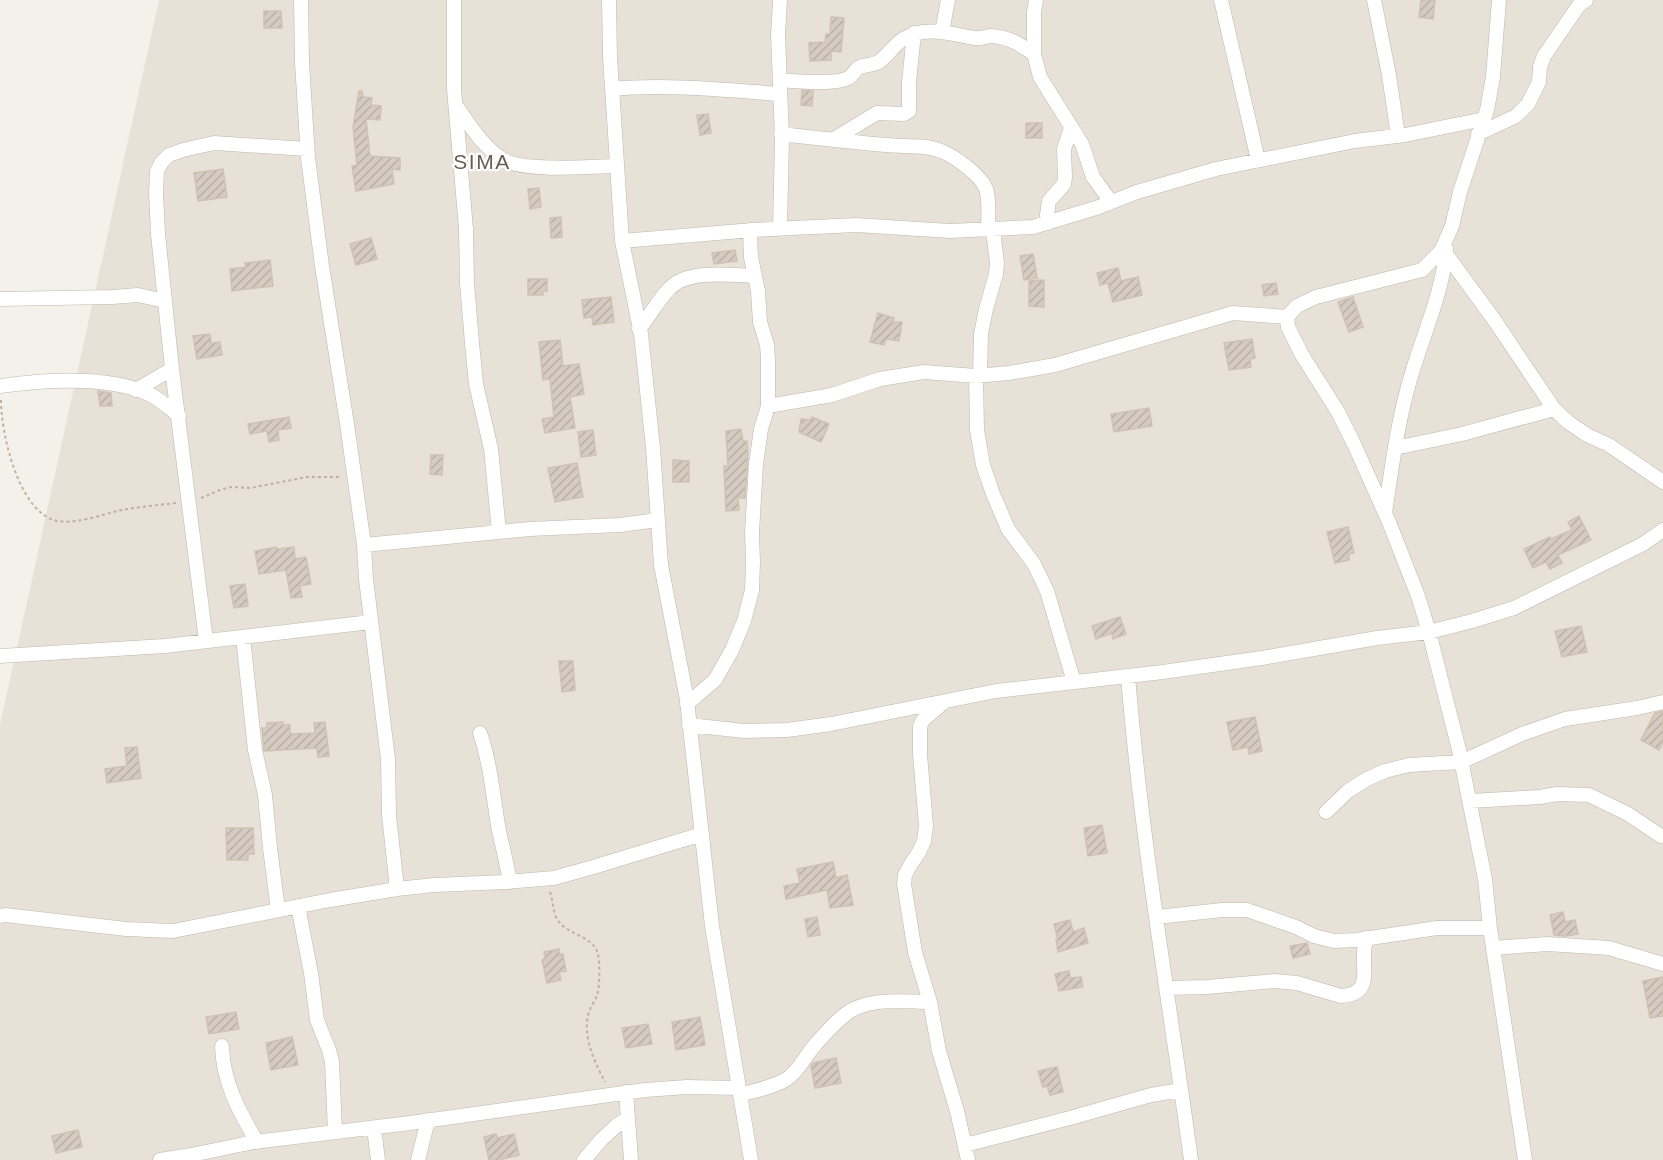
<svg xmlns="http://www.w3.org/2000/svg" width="1663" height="1160" font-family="Arial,sans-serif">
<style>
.residential{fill:#e7e1d8}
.building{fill:url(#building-hatch);stroke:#cfc2b4;stroke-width:1.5}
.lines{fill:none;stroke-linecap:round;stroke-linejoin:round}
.street-casing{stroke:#bfb7ad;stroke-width:15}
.path{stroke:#bfb19f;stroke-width:2;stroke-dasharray:3 3;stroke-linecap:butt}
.street{stroke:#fff;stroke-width:14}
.labels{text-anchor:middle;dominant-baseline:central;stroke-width:4.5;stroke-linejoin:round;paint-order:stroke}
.quarter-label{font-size:21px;letter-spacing:1.5px;fill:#695d50;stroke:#fff}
</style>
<defs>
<pattern id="building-hatch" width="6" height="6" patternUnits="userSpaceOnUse" patternTransform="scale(1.5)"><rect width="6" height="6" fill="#d5cbc0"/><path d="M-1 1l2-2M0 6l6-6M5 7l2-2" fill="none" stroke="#b8afa6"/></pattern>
</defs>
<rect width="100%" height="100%" fill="#f4f0ea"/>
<path class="residential" d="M159,0H1663V1160H0V725Z"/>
<path class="building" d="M1421,0H1435L1433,19L1419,17Z
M264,11H281L282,28H264Z
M831,17L844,18L841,52L831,51V60L810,61L809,43L825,42L826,34H830Z
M802,90L813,91L812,106L801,105Z
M359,91H362L363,97L372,98L371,105L381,106L380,120L366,119L370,156L400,158V170L392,169L394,184L356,191L352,166L357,165L353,127Z
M708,114L711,133L700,135L697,115Z
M1026,123H1042V138H1026Z
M223,169L227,197L198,201L194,173Z
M539,188L541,207L530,209L528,189Z
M561,217L562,237L551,238L550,218Z
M371,238L377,259L356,265L350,244Z
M735,250L737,261L714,264L712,253Z
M1033,254L1037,278L1024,280L1020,256Z
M270,260L273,286L232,291L230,269L246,267L245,263Z
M1118,268L1121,281L1138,277L1142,295L1113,302L1108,283L1100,285L1097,273Z
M528,279H547V291H543V295H528Z
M1044,280V307L1029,306V281Z
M1276,283L1278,294L1264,296L1262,285Z
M611,297L614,322L593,325L592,317L584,318L582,300Z
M1353,297L1363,327L1349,332L1338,302Z
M878,313L894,318L893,322H902L899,341L886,339L884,345L870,342Z
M210,334L211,343L220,342L222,355L197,359L193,336Z
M1252,339L1255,358L1250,359L1251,367L1229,370L1224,343Z
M560,340L563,366L579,364L584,394L570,397L575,428L545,433L542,419L554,417L550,379L543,380L539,342Z
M98,391L111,393L112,406H100Z
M1149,408L1152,426L1114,432L1111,414Z
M289,417L291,428L278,430L279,440L269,442L267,431L250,434L248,424Z
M812,417L829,424L821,442L799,432L801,419L810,420Z
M741,429L743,441H747L748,455L745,498H738L739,510L726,511L724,466H728L726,431Z
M593,430L596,455L581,457L578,432Z
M431,455H443L442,475L430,474Z
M673,460L689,461V482H673Z
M577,463L583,497L555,502L548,468Z
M1579,516L1591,540L1558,555L1562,563L1550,569L1546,562L1533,568L1524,549L1550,537L1551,539L1572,530L1568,522Z
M1348,527L1354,553L1349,554V560L1335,563L1327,532Z
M276,547L277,549L294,547L295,559L306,557L311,584L300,586L302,597L291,598L286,570L259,574L255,551Z
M245,584L248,606L234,608L230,586Z
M1120,617L1126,634L1113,639L1112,633L1096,639L1092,626Z
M1581,626L1587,652L1562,657L1555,631Z
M559,661H573L575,690L562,692Z
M1663,711V742L1659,750L1641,740L1655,713Z
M1255,717L1262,751L1249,754L1248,747L1233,750L1227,722Z
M283,722V725H290V734L315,733L314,723L325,722L329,756L318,757L317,748L264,751L262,728H267V723Z
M137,747L141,778L107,783L105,769L127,766L125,748Z
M1102,825L1107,853L1088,856L1084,828Z
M226,828H253L254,854H248V860H227Z
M833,862L836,878L847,875L853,905L830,908L827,890L786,899L784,886L800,883L797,869Z
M1563,912L1565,922L1575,920L1578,934L1566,936L1554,935L1550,915Z
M817,917L820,935L808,937L805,919Z
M1070,920L1073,932L1084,928L1088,943L1058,952L1056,940H1058L1054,924Z
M1307,943L1310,954L1293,958L1290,946Z
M559,949L560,955L563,954L566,971L559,972L561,980L547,983L542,960L545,958L544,952Z
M1069,971L1070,978L1081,977L1083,987L1059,991L1055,974Z
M1663,977V1016L1650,1018L1643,981Z
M236,1012L239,1029L209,1034L206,1017Z
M700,1017L705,1045L676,1050L672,1022Z
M648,1024L652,1044L626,1048L622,1028Z
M292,1037L298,1065L271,1070L266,1043Z
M836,1058L841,1083L815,1088L811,1066L813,1063Z
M1057,1067L1063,1092L1050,1095L1047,1086L1043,1087L1038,1071Z
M78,1130L82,1147L56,1153L52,1136Z
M496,1134L497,1138L514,1134L519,1155L502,1159V1160H489L484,1137Z"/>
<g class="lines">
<defs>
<path id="street" d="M301,0L302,63L308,158L322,266L347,424L364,545L366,579L388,759L389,815L397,889
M454,0V89L466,229L467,283L472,343L476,384L491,449L499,532
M609,0L610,57L622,241L641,334L653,448L661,565L687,700L712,926L751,1160
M780,0L778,35L782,138L780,228
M1036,0L1034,12V54L1040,77L1082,144L1093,177L1111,202
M1221,0L1258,160
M1374,0L1389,75L1398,136
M1499,0L1493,77L1487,110L1460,192L1452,226L1441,251L1422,270L1316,297L1297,306L1287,317L1288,327L1302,355L1338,412L1354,444L1389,522L1418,596L1429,632L1459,750L1485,879L1490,928L1525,1160
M942,32L948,0
M780,80C795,81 836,85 848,78C852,76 855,71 858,68C865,64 873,66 880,61C888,55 894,45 903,39C925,25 951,34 974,38C981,39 986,36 992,36C1009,37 1021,45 1034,54
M612,89C668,84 724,90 780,94
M457,107C470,126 483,146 502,159C520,172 593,167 616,166
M781,134C816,138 851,142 886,145C904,147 925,144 941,151C954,156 981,175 986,189C990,201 988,217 988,230
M1478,134L1516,116L1528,104L1539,82L1540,67L1544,56L1579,5L1586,0
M834,139L877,113L904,114L909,111V82L914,33
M1048,223L1047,215L1049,201L1064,184L1065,177L1064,149L1071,128
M622,241L753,230L856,225L950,231L1033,227L1099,207L1137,192L1216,169L1355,141L1405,135L1484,119
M1446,254L1495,321L1554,409L1568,422L1587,435L1609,445L1663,482
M0,299L112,297L138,295L165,301
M639,329C650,316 658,300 670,288C688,269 731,275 755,276
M980,375L981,334L986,309L996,274L997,263L993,230
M976,376L977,430L983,465L993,494L1008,529L1034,564L1047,591L1074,682
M0,386C45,380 107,375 149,394C160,399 169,408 179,416
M136,390L172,369
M768,406L832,395L880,379L924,372L976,376L1009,373L1055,365L1233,313L1287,317
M1395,448L1462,434L1554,409
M1385,513C1392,466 1398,418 1412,373C1424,332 1443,292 1446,249
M364,545L530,529L620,525L658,520
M243,637L255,750L265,795L270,848L278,910
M206,641L172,369L158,234L156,193L157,171L162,162L169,155L183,150L214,143L307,149
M0,656L165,646L371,622
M1128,676C1141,838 1169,999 1191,1160
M944,702L923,720L920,726V754L926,826L924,841L919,852L911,864L905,875L904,884L915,952L930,1002L939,1051L957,1111L968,1160
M687,704L715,680L732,650L744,621L752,590L753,562L752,533L756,464L761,429L768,406V359L767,345L760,322L758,291L751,257L750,230
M689,725L744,731L787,730L831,724L996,691L1163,672L1262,658L1377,638L1429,632L1472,621L1514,608L1643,544L1663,530
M480,733C491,765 493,797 499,831C503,848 507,865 510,882
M1470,801L1540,797L1557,794L1589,795L1628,814L1661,836
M1326,812L1348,791L1367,779L1385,771L1409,765L1461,762L1522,734L1565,719L1637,708L1663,702
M298,906L311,973L317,1020L329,1050L332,1062L335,1132
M0,916L5,915L126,929L173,931L330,900L397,889L434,885L506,882L554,878L590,868L702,834
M1157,917L1222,910H1247L1296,927L1314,936L1334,941L1357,940L1437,928H1490
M1493,948L1547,944L1609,948L1663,964
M1167,988L1207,987L1274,981L1297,983L1341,996C1371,994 1363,974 1364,953C1364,948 1365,943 1366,938
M222,1046C223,1083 239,1111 257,1142
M626,1092L631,1160
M740,1095C756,1090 775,1087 788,1078C800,1069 805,1056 815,1045C825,1034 841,1014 856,1008C878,998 906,1002 930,1002
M374,1128L378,1160
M965,1145L1070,1118L1151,1095L1181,1090
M160,1160L191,1155L254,1142L410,1123L645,1090L687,1087L739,1088
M418,1160L428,1120
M584,1160L601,1140L616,1126L627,1119"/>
</defs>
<use href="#street" class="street-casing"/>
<path class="path" d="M1,400C1,433 18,509 54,520C73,526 103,514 122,510C139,507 158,505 176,503
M201,498L220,490L231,487L250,488L307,477H339
M550,892C553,900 553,912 557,919C566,935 593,935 598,954C600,963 600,987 597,995C595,1002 589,1008 588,1016C583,1038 595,1063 605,1082"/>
<use href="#street" class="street"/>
</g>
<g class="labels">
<g class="quarter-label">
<text x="482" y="161">SIMA</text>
</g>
</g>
</svg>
